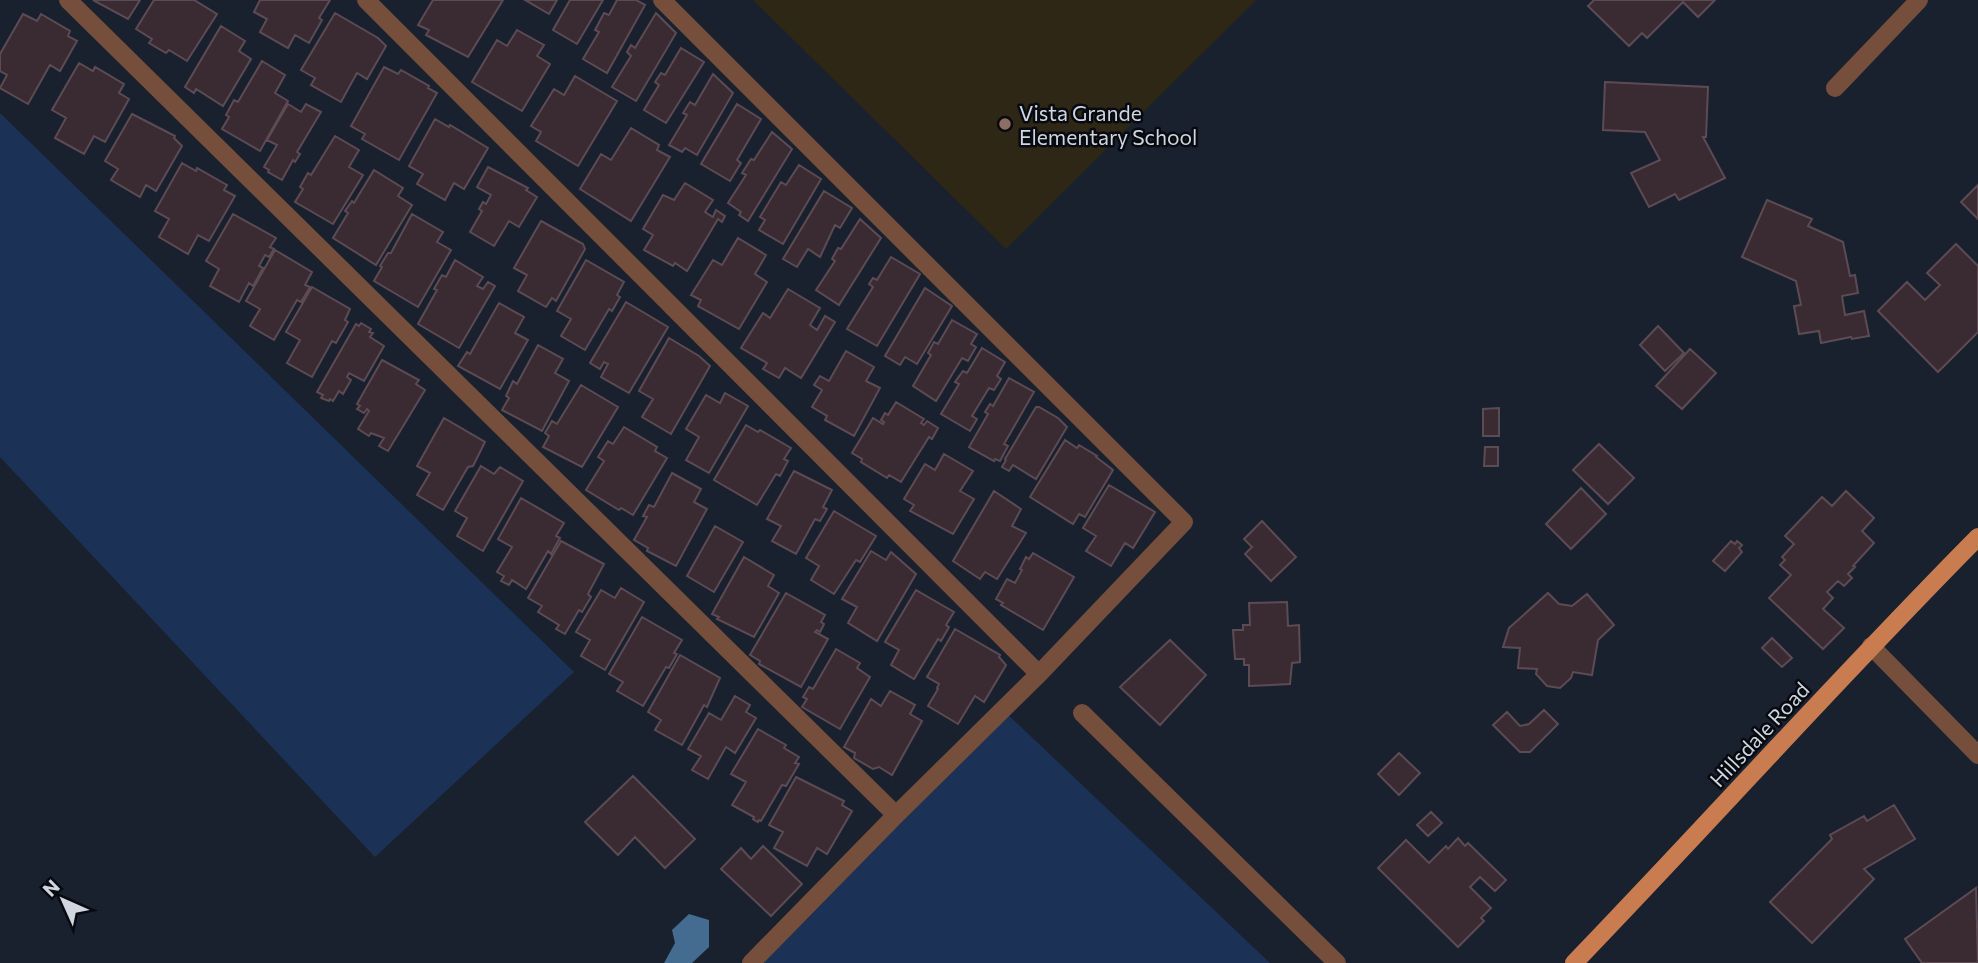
<svg xmlns="http://www.w3.org/2000/svg" width="1978" height="963" font-family="Commissioner,sans-serif">
<style>
.education{fill:#2f2716}
.green{fill:#1b3156}
.water{fill:#446c90}
.building{fill:#3a2a32;stroke:#5d4b54;stroke-width:2}
.lines{fill:none;stroke-linecap:round;stroke-linejoin:round}
.minor{stroke:#754f3b;stroke-width:18}
.major{stroke:#ca7c51;stroke-width:18}
.education-dot{fill:#8d6e63;stroke:#070a10;stroke-width:2.5}
.labels{text-anchor:middle;dominant-baseline:central;stroke-width:5;stroke-linejoin:round;paint-order:stroke}
.poi-label{font-size:21px;fill:#d0d6df;stroke:#070a10;text-anchor:start}
.street-label{font-size:21px;fill:#d0d6df;stroke:#070a10}
</style>
<rect width="100%" height="100%" fill="#19212e"/>
<path class="education" d="M753,0H1256L1006,249Z"/>
<path class="green" d="M0,113L574,672L375,857L0,457Z
M1003,710L1270,963H752Z"/>
<path class="water" d="M689,914L709,920V947L692,963H664L675,943L672,930Z"/>
<path class="building" d="M93,0H140L128,19Z
M154,0H194L217,14L187,61L169,50L166,53L149,43L152,39L136,29Z
M260,0H330L319,18L322,20L309,43L295,35L288,48L260,32L267,19L254,12Z
M433,0H503L468,57L426,35L429,30L418,25Z
M525,0H557L549,14Z
M570,0H603L577,44L553,30Z
M617,0H636L645,5L607,73L583,59L599,32L595,30L604,13L609,15Z
M1594,0H1715L1698,17L1683,2L1647,38L1642,33L1629,46L1588,6Z
M335,13L378,38L386,46L367,79L357,73L341,102L311,85L315,78L301,70Z
M656,13L676,33L636,101L612,87L631,56L627,52L631,45L635,48Z
M23,14L37,21L41,14L70,31L68,36L77,41L60,71L50,65L28,104L0,88L7,75L0,71V54Z
M221,26L245,41L239,51L251,59L223,106L196,89L194,93L185,87Z
M517,30L544,45L537,56L550,64L522,111L472,82L497,40L507,46Z
M681,48L704,62L666,123L644,110L659,85L655,82L661,73L665,75Z
M262,61L285,75L275,93L288,101L260,151L222,129L229,117L226,115L234,100L238,102Z
M79,63L93,71L95,67L124,84L119,93L129,99L105,142L94,136L84,154L55,138L66,118L52,110Z
M384,67L398,74L401,70L429,86L428,88L437,93L399,160L362,139L365,134L351,126Z
M713,74L733,93L697,155L685,148L682,152L669,145L687,115L683,113L690,102L695,105Z
M575,76L617,101L578,166L536,141L541,132L531,126L554,89L564,95Z
M1605,82L1708,87L1706,137H1703L1725,178L1679,200L1675,194L1649,207L1631,173L1660,160L1645,132L1603,130Z
M288,104L301,112L306,104L321,112L297,152L300,154L295,162L293,160L282,180L268,172L269,170L264,167L277,145L267,140Z
M737,104L761,119L737,160L741,163L730,181L701,164Z
M132,114L175,136L174,138L182,146L156,191L146,185L140,197L111,180L118,169L105,161Z
M435,119L449,127L450,125L488,148L464,189L454,183L445,200L417,184L423,174L409,166Z
M631,128L659,145L657,150L670,157L631,221L580,189L601,154L611,160Z
M772,132L792,149L748,221L739,215L741,212L728,203L746,175L742,173L751,159L754,160Z
M335,136L359,150L349,167L363,175L333,224L295,202L303,189L300,187L308,173L311,175Z
M182,163L196,171L197,168L227,185L224,190L235,196L209,241L198,235L188,254L159,237L169,219L155,211Z
M799,165L821,179L783,244L759,230L765,220L760,217L781,182L786,185Z
M488,167L528,188L526,190L537,197L519,227L509,221L494,246L470,232L482,211L479,209L483,202L486,204L491,195L477,187Z
M374,170L403,188L398,196L412,205L376,265L333,238L348,213L345,211L352,201L354,203Z
M685,183L713,200L705,212L713,217L716,210L725,216L722,222L718,219L687,271L675,263L673,266L644,250L653,235L643,229L663,195L674,200Z
M1978,185V219L1961,202Z
M824,191L852,208L840,228L835,225L820,257L808,249L797,267L783,259Z
M1767,200L1812,219L1808,226L1843,242L1850,276L1855,275L1858,293L1842,296L1845,315L1864,311L1869,336L1852,339L1851,337L1821,343L1819,331L1799,334L1794,306L1801,305L1796,281L1742,257Z
M233,214L276,238L270,247L274,249L269,257L265,255L259,266L263,268L253,286L249,283L239,302L210,286L219,269L206,261Z
M412,214L443,232L437,242L451,250L418,307L374,281L382,267L380,266L388,253H391Z
M860,219L881,238L839,305L816,290L835,261L832,259L838,248L841,249Z
M541,221L583,244L585,249L556,301L552,298L546,307L518,291L527,275L514,268Z
M738,238L766,255L755,274L767,282L739,329L698,306L701,300L691,295L713,260L722,265Z
M1956,244L1978,266V332L1938,372L1878,311L1907,282L1925,300L1940,285L1927,273Z
M275,250L312,272L305,285L310,287L301,302L297,300L274,340L250,326L260,309L246,301Z
M891,257L920,274L877,346L847,329L873,287L869,284L873,278L877,280Z
M455,260L483,277L477,286L483,289L488,282L495,286L459,348L418,324L437,290L434,289L442,275L446,277Z
M586,260L624,282L617,295L620,297L612,311L609,309L585,350L561,336L571,319L557,311Z
M312,287L350,309L345,320L348,322L336,343L332,341L312,377L287,363L300,340L286,332Z
M925,288L952,306L917,364L905,357L900,365L885,356Z
M788,289L820,308L810,325L817,330L825,316L835,322L801,378L785,368L779,378L763,369L767,363L741,348L763,313L770,318Z
M626,302L668,327L629,393L601,377L608,364L604,362L600,369L590,363Z
M499,303L524,317L515,333L528,340L500,389L458,366L467,352L470,354Z
M952,320L977,334L971,344L976,347L968,361L962,358L936,401L913,386L931,355L928,353L934,342L938,344Z
M361,323L371,329L369,332L373,333L370,337L384,346L364,381L349,373L347,377L351,380L343,394L339,391L333,401L330,399L329,401L321,398L323,395L317,392L356,324L359,326Z
M1658,326L1684,353L1665,371L1640,345Z
M669,338L699,356L710,366L671,434L642,417L653,399L639,391Z
M538,345L563,359L555,373L569,381L542,431L502,410L509,398L506,396L513,381L517,384Z
M982,348L1005,362L997,376L1001,379L994,390L989,388L972,416L977,419L970,431L941,414L959,384L955,382L963,371L967,373Z
M1690,349L1716,373L1682,409L1656,386Z
M846,351L874,367L866,381L880,388L854,436L825,420L827,416L812,407L822,390L814,385L820,376L829,381Z
M382,360L419,380L416,384L425,390L388,451L379,446L384,438L371,433L369,436L358,429L369,411L367,409L364,413L357,409L360,406L357,404Z
M1009,378L1034,392L1004,444L1008,446L1000,461L995,459L994,461L969,447L988,414L985,412L990,404L993,406Z
M581,385L618,407L582,467L543,447L549,436L545,433L552,421L557,424Z
M725,393L748,406L709,473L686,460L699,437L686,429L706,395L720,403Z
M896,402L924,419L921,423L924,425L927,421L938,428L932,439L929,437L901,482L889,475L887,478L861,462L862,459L852,453L873,418L883,424L884,422L881,420L885,413L888,415Z
M1036,407H1039L1058,418L1067,427L1036,479L1013,465L1009,471L1002,467L1006,460L1005,459Z
M1499,408V436H1483V409Z
M444,418L485,442L473,466L468,467L443,510L417,495L430,473L417,466Z
M746,425L758,432L760,430L791,448L784,459L788,461L780,476L776,474L757,505L714,480Z
M624,427L657,447L655,451L667,458L633,515L621,508L619,510L586,490L604,461L598,457L608,441L613,444Z
M1065,440L1077,448L1079,445L1097,456L1096,457L1113,470L1085,517L1079,514L1073,524L1030,497Z
M1599,444L1634,478L1608,504L1573,470Z
M1485,447H1498V466H1484Z
M944,454L973,471L960,491L974,499L953,534L910,511L914,505L904,499L925,464L935,470Z
M481,466L494,474L500,467L523,481L483,551L457,536L467,518L455,511Z
M794,471L832,490L823,507L827,509L820,521L815,519L796,554L772,541L781,526L767,519Z
M672,473L701,489L694,502L707,509L676,566L647,551L648,548L634,540L647,517L643,516L649,505L654,507Z
M1109,485L1155,512L1133,548L1125,543L1111,566L1086,551L1096,536L1083,528Z
M1581,488L1606,514L1571,549L1546,524Z
M994,491L1021,509L1012,526L1026,533L997,579L985,572L980,579L953,561Z
M1846,491L1874,518L1862,531L1874,543L1853,566L1855,567L1848,574L1852,578L1844,586L1838,581L1827,592L1833,598L1823,609L1844,628L1823,649L1769,598L1791,575L1780,565L1785,560L1782,557L1794,544L1785,536L1822,497L1832,506Z
M521,498L564,523L556,536L560,538L551,554L548,551L526,589L512,580L509,585L501,581L504,576L497,572L512,547L498,539Z
M834,511L876,536L860,562L856,560L834,594L811,580L819,566L806,558Z
M1262,521L1296,557L1271,581L1245,554L1252,547L1244,539Z
M715,526L743,542L714,592L687,576Z
M561,541L604,564L588,594L591,597L582,612L579,610L565,634L556,629L559,625L538,612L542,606L528,598Z
M1731,541L1735,544L1737,541L1742,545L1739,548L1742,552L1725,571L1713,561Z
M871,551L886,560L891,552L916,574L877,641L848,623L857,607L842,599Z
M1033,553L1074,577L1043,630L1001,605L1003,603L996,599L1007,579L1015,583L1022,570L1020,569L1026,557L1029,559Z
M744,557L774,575L768,586L779,593L754,637L717,619L719,617L712,614Z
M621,588L644,602L605,670L581,656L590,640L576,632L601,590L615,598Z
M916,590L954,612L946,625L949,627L941,641L938,639L914,679L891,665L899,650L885,642Z
M786,593L825,615L821,622L824,624L820,632L817,630L815,632L828,639L801,687L759,664L760,661L750,655Z
M1548,593L1559,604L1572,606L1587,594L1614,625L1598,640L1592,675L1573,672L1571,678L1560,688L1547,686L1536,674L1537,669L1518,668L1520,648L1503,647L1509,628Z
M1287,602L1288,626L1299,625L1300,662L1292,663L1290,684L1249,686V665H1244V659H1235L1233,630H1243V625H1250L1249,603Z
M642,617L682,640L674,653L677,654L669,668L666,667L643,706L617,691L623,682L609,674Z
M955,629L1000,655L999,657L1006,665L984,702L975,696L958,724L928,706L938,689L937,688L939,684L927,677Z
M1772,638L1792,658L1782,667L1762,648Z
M1170,640L1206,675L1160,725L1120,687Z
M836,649L860,663L857,668L870,677L840,729L802,707L807,699L803,697L809,687L813,689Z
M680,655L720,678L707,707L704,705L682,745L655,730L661,720L648,712Z
M890,691L915,705L910,714L922,721L892,775L879,767L873,769L854,758L855,753L844,747L871,699L881,706Z
M735,696L750,705L746,712L756,718L735,753L726,747L708,779L692,770L701,756L688,749L709,713L721,720Z
M1544,710L1558,724L1530,752H1520L1493,725L1507,712L1520,726L1529,724Z
M758,729L786,745L784,748L799,757L795,763L799,764L786,786L782,785L761,821L759,820L758,822L753,819L754,817L732,805L746,782L731,774Z
M1399,753L1420,773L1399,795L1378,774Z
M633,776L695,839L665,868L635,837L618,855L585,822Z
M796,777L844,801L842,805L852,811L827,854L817,848L807,866L774,848L783,832L769,825Z
M1894,805L1915,839L1864,869L1874,879L1812,943L1770,902L1832,839L1830,835L1864,816L1867,821Z
M1431,812L1442,823L1428,836L1417,825Z
M1458,838L1465,846L1468,843L1506,880L1495,891L1480,877L1470,887L1491,908L1481,918L1484,921L1458,947L1378,868L1406,840L1429,863L1446,846L1448,849Z
M763,846L802,884L771,916L721,869L741,848L751,859Z
M1976,888L1978,963H1922L1905,939Z"/>
<g class="lines">
<path class="minor" d="M68,0L896,815
M366,0L1039,674
M662,0L1184,522L1039,674L896,815L751,963
M1835,88L1919,0
M1871,646L1978,755
M1082,713L1337,963"/>
<path class="major" d="M1574,963C1710,822 1840,676 1978,537"/>
</g>
<circle class="education-dot" cx="1005" cy="124" r="7"/>
<g class="labels">
<g class="poi-label">
<text x="1019" y="112">Vista Grande<tspan x="1019" dy="24">Elementary School</tspan></text>
</g>
<g class="street-label">
<text transform="translate(1759 734) rotate(-47)">Hillsdale Road</text>
</g>
</g>
<g transform="translate(63 900) rotate(315)" stroke="#070a10" stroke-width="5" paint-order="stroke">
<path d="M0-5L12 26L0 18L-12 26Z" fill="#d0d6df"/>
<text y="-10" font-size="19" font-weight="bold" text-anchor="middle" fill="#d0d6df">N</text>
</g>
</svg>
